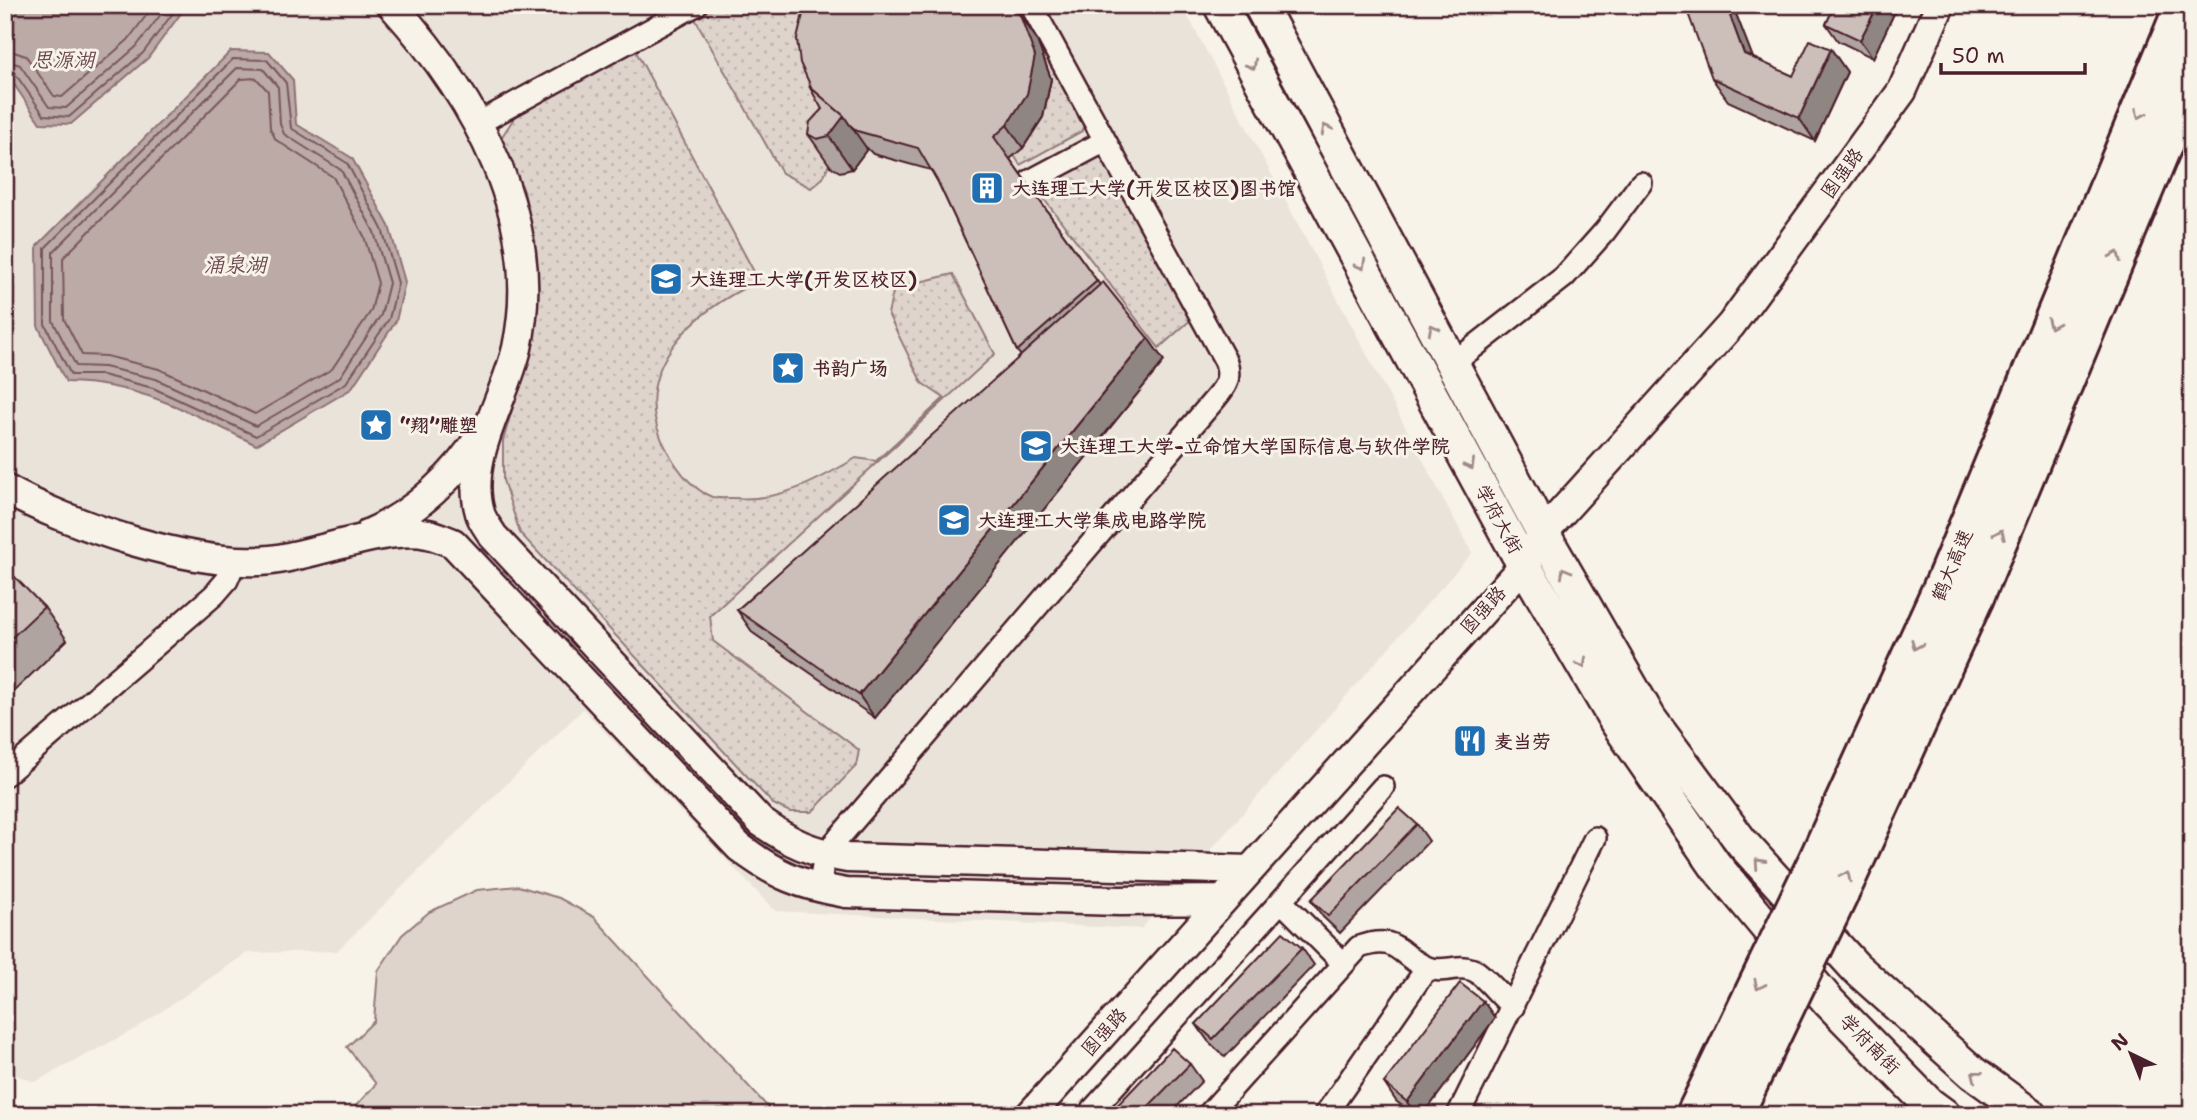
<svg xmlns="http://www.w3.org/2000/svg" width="2197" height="1120" font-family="'Shantell Sans','LXGW WenKai TC',sans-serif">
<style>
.built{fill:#eae3da}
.grass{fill:url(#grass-dots);stroke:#947a7c;stroke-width:2}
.pitch{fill:#ded4cc;stroke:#947a7c;stroke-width:2}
.water{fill:#bcaaa7;stroke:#8e7275;stroke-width:2}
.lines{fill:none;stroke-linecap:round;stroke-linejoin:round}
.shore{stroke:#78575d;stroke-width:2}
.minor-casing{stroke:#4a1f2b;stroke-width:26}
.tertiary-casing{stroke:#4a1f2b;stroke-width:33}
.secondary-casing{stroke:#4a1f2b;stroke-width:37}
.motorway-casing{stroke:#4a1f2b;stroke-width:44}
.minor{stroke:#f7f3e8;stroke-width:21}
.tertiary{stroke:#f7f3e8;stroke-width:28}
.secondary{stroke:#f7f3e8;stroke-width:32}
.motorway{stroke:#f7f3e8;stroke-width:38}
.motorway-bridge-casing{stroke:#4a1f2b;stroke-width:44;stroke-linecap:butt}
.motorway-bridge{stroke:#f7f3e8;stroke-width:38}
.wall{fill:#afa49f;stroke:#4a1f2b;stroke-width:2}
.shaded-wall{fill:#8f8682;stroke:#4a1f2b;stroke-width:2}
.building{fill:#ccbfb9;stroke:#4a1f2b;stroke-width:2}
.oneway{stroke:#a0898a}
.labels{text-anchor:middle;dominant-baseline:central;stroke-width:6;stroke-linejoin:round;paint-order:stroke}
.street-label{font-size:19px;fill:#4a1f2b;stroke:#f7f3e8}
.poi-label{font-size:19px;font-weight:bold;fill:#4a1f2b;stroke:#f7f3e8;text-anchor:start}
.water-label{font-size:21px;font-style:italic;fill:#6c4950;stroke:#f7f3e8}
</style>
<defs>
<pattern id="grass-dots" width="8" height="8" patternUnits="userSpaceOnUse" patternTransform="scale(1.75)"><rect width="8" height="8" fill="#ded4cc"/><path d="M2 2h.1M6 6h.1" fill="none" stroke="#c0b6af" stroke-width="1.8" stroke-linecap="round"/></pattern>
</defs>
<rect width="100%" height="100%" fill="#f7f3e8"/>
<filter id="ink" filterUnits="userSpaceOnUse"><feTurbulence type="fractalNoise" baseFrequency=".0143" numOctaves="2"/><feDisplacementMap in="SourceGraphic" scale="14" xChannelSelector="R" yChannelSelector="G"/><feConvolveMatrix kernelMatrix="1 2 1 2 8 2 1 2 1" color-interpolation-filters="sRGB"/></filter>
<g filter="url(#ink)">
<path class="built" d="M5,5H1182L1472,553L1141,929L775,911L583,709L337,951L247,953L137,1028L35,1082L5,1071Z"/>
<path class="grass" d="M700,5H843L822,101L833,155L823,178L811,188L782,173L690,10Z
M1000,5H1025L1085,119L1082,131L1020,165L1014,155L1043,117L1051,79L1036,38Z
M633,46L759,281C691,311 623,374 668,452C678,470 692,489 712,497C718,499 727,498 733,498C780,502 817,481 856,458L876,461L944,398L922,383L888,314L894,288L953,274L995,354L710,616L713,641L859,750L856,766L812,812H790L773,804L520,533L503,480V441L517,392L533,295L535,250L524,191L501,138L520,109Z
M1105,152L1194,317L1159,348L1030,181Z"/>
<path class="pitch" d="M518,886L559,898L594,917L775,1115H356L354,1108L376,1084L347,1047L374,1021L378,971L402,935L429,912L477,890Z"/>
<path class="water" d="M5,5H187L148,58L71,124L40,123L5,71Z
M231,51L269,52L293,80L296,124L352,158L389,226L405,282L396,321L351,389L256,445C193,413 139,383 66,382L38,326L37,246Z"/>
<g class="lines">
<path class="shore" d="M5,49L26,56L54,96L62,97L128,40L154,5
M233,59L267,60L286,83L291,128L347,163L382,229L398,283L389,319L346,383L256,436L153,388L102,375H71L45,324V248Z
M5,60L20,65L49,107L66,108L136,47L168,5
M5,68L14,72L44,115L69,117L143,53L179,5
M237,68L263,69L278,87L280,124L284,134L341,170L374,232L389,283L381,315L340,377L256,426L156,379L104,367L76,366L53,321V252Z
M256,78L268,91L270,128L276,140L333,177L364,236L378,283L371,311L332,369L255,414L159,369L106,356L82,355L64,319L63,258L241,79Z"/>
<defs>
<path id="minor" d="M477,124L696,5
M1030,181L1105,141
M1452,364L1564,277L1605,231L1641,183
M5,775L214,595L227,580L236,559
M819,888L825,854L1215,399C1226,386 1231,379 1226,362L1031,5
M1281,901L1383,787
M1088,1115L1281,901L1343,963
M1208,1115L1359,947C1400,933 1397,956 1428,968C1444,974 1462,962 1477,972C1490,982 1500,996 1513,1007
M1325,1115L1427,968
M1458,1115L1595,838"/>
<path id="tertiary" d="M392,5C475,97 545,220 517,348C505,400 464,458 480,513C482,521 489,529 493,536L761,822C791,843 811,852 847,858L1250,870
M5,489C69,525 197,569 271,560C315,555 386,525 428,534C437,536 445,540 453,543L739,847C776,875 800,885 846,893L1120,901L1222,900
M370,533C414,514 458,473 482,433
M1030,1115L1524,565L1543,533L1731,325L1902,91L1940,5"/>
<path id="secondary" d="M1220,5L1517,553L1615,720L1715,865L1828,1001L1929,1104L1944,1115
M1260,5L1543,533L1650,719L1743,844L1855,967L1973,1073L2031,1115"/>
<path id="motorway" d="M1945,583L2185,5
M1974,597L2192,73"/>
</defs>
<use href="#minor" class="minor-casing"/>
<use href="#tertiary" class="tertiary-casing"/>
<use href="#secondary" class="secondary-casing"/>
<use href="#motorway" class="motorway-casing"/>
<use href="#minor" class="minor"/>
<use href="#tertiary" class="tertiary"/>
<use href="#secondary" class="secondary"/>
<use href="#motorway" class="motorway"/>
<defs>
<path id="motorway-bridge" d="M1696,1115L1818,861L1945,583
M1733,1115L1848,874L1974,597"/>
</defs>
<use href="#motorway-bridge" class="motorway-bridge-casing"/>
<use href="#motorway-bridge" class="motorway-bridge"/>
</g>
<path class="wall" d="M1835,5H1898L1873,58L1838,41L1826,24Z
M1734,9L1753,58L1793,76L1831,49L1847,72L1815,141L1728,101L1712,78Z
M1020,15L1036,38L1051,79L1043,117L1023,148L1010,159L1100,285L1148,338L1164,361L875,718L753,633L737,610L1021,356L1017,351L938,182L931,170L873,154L866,147L867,149L852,169L840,172L831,167L808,134L822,109L812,89Z
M5,577L44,607L67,640L5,700Z
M1417,824L1429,841L1340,933L1323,917L1311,900Z
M1302,948L1314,965L1225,1057L1208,1041L1196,1024Z
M1483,1001L1495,1018L1423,1115H1413L1396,1101L1384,1083Z
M1190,1064L1202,1081L1169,1115H1108Z"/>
<path class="shaded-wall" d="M1726,5H1732L1734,9L1760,76L1744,54Z
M1878,5H1898L1873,58L1860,40Z
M1020,15L1036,38L1051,79L1043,117L1023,148L1007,125Z
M1831,49L1847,72L1815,141L1799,118Z
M844,116L867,149L852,169L829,136Z
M1148,338L1164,361L875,718L859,695Z
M1483,1001L1495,1018L1423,1115H1416L1407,1102Z"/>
<path class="building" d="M807,5H1009L1020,15L1035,56L1027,94L1007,125L994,137L1097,281L1017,351L938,182L918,148L857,131L850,125L844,116L812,89L800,63L797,39L804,10Z
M1685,5H1726L1744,54L1793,76L1810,40L1831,49L1799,118L1712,78Z
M1835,5H1878L1860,40L1826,24Z
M809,86L844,116L829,136L817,139L808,134L810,122L822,109Z
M1103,282L1148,338L859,695L737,610Z
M10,572L44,607L5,644V577Z
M1399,808L1417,824L1328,916L1311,900Z
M1283,932L1302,948L1213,1039L1196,1024Z
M1460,983L1483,1001L1407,1102L1384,1083Z
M1172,1048L1190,1064L1140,1115H1108Z"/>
<defs><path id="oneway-chevron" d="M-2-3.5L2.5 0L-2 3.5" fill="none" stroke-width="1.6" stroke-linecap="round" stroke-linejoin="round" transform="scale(1.75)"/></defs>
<g class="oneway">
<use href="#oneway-chevron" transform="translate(1252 65) rotate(61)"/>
<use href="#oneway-chevron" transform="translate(2140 114) rotate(113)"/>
<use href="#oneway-chevron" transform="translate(1326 129) rotate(-118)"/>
<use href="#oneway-chevron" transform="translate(2116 256) rotate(-67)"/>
<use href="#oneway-chevron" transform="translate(1361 265) rotate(61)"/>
<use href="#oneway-chevron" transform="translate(2052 324) rotate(113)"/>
<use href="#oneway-chevron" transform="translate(1433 329) rotate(-118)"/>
<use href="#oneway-chevron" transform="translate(1470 465) rotate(61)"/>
<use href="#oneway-chevron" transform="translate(2000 534) rotate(-67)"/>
<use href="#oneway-chevron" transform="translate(1565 572) rotate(-120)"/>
<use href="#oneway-chevron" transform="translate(1916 645) rotate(114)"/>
<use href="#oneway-chevron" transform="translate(1582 663) rotate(60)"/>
<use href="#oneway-chevron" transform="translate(1759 863) rotate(-132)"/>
<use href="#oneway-chevron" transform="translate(1846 876) rotate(-65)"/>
<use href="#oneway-chevron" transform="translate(1759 985) rotate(115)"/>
<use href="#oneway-chevron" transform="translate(1976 1075) rotate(-142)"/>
</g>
</g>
<defs>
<symbol id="building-square" viewBox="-11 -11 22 22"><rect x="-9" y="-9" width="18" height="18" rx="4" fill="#1f6fb2" stroke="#f7f3e8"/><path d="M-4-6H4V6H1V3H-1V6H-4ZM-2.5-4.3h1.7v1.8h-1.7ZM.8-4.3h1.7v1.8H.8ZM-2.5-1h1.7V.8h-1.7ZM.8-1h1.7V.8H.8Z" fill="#fff"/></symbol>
<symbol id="university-square" viewBox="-11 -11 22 22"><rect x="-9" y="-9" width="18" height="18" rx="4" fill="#1f6fb2" stroke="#f7f3e8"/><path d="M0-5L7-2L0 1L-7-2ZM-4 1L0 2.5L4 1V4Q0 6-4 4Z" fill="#fff"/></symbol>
<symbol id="sight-square" viewBox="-11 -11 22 22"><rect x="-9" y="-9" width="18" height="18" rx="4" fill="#1f6fb2" stroke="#f7f3e8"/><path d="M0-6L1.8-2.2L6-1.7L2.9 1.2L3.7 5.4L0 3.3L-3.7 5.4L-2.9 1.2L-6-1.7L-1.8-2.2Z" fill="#fff"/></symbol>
<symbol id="restaurant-square" viewBox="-11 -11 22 22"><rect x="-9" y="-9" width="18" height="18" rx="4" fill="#1f6fb2" stroke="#f7f3e8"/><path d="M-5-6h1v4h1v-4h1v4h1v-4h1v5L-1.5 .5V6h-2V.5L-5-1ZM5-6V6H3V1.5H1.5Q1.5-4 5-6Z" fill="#fff"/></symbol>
</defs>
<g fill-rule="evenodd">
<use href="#building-square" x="968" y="169" width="38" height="38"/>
<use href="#university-square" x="647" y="260" width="38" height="38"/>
<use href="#sight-square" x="769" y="349" width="38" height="38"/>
<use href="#sight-square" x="357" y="406" width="38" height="38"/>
<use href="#university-square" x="1017" y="427" width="38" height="38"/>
<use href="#university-square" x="935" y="501" width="38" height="38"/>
<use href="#restaurant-square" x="1451" y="722" width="38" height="38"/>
</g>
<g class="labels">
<g class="street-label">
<text transform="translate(1842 173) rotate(-54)">图强路</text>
<text transform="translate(1499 519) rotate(61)">学府大街</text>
<text transform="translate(1952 565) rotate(-67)">鹤大高速</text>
<text transform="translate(1483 610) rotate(-48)">图强路</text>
<text transform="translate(1104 1032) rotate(-48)">图强路</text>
<text transform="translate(1870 1044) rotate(45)">学府南街</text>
</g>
<g class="poi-label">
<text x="1012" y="188">大连理工大学(开发区校区)图书馆</text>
<text x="690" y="279">大连理工大学(开发区校区)</text>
<text x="812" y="368">书韵广场</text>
<text x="400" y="425">“翔”雕塑</text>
<text x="1060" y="446">大连理工大学-立命馆大学国际信息与软件学院</text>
<text x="978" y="520">大连理工大学集成电路学院</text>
<text x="1494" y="741">麦当劳</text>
</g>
<g class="water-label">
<text x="63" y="60">思源湖</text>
<text x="235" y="265">涌泉湖</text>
</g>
</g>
<rect width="2197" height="1120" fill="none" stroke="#f7f3e8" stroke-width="28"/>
<rect x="14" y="14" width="2169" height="1092" fill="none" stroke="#4a1f2b" stroke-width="2.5" filter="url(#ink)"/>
<g transform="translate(2131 1054) rotate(317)" stroke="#f7f3e8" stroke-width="5" paint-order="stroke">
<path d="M0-5L12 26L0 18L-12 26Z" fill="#4a1f2b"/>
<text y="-10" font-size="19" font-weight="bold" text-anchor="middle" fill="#4a1f2b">N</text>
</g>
<path d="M1941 63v10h144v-10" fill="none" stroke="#4a1f2b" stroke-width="3.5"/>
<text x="1952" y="63" font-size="21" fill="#4a1f2b" stroke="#f7f3e8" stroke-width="5" paint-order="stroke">50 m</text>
</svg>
